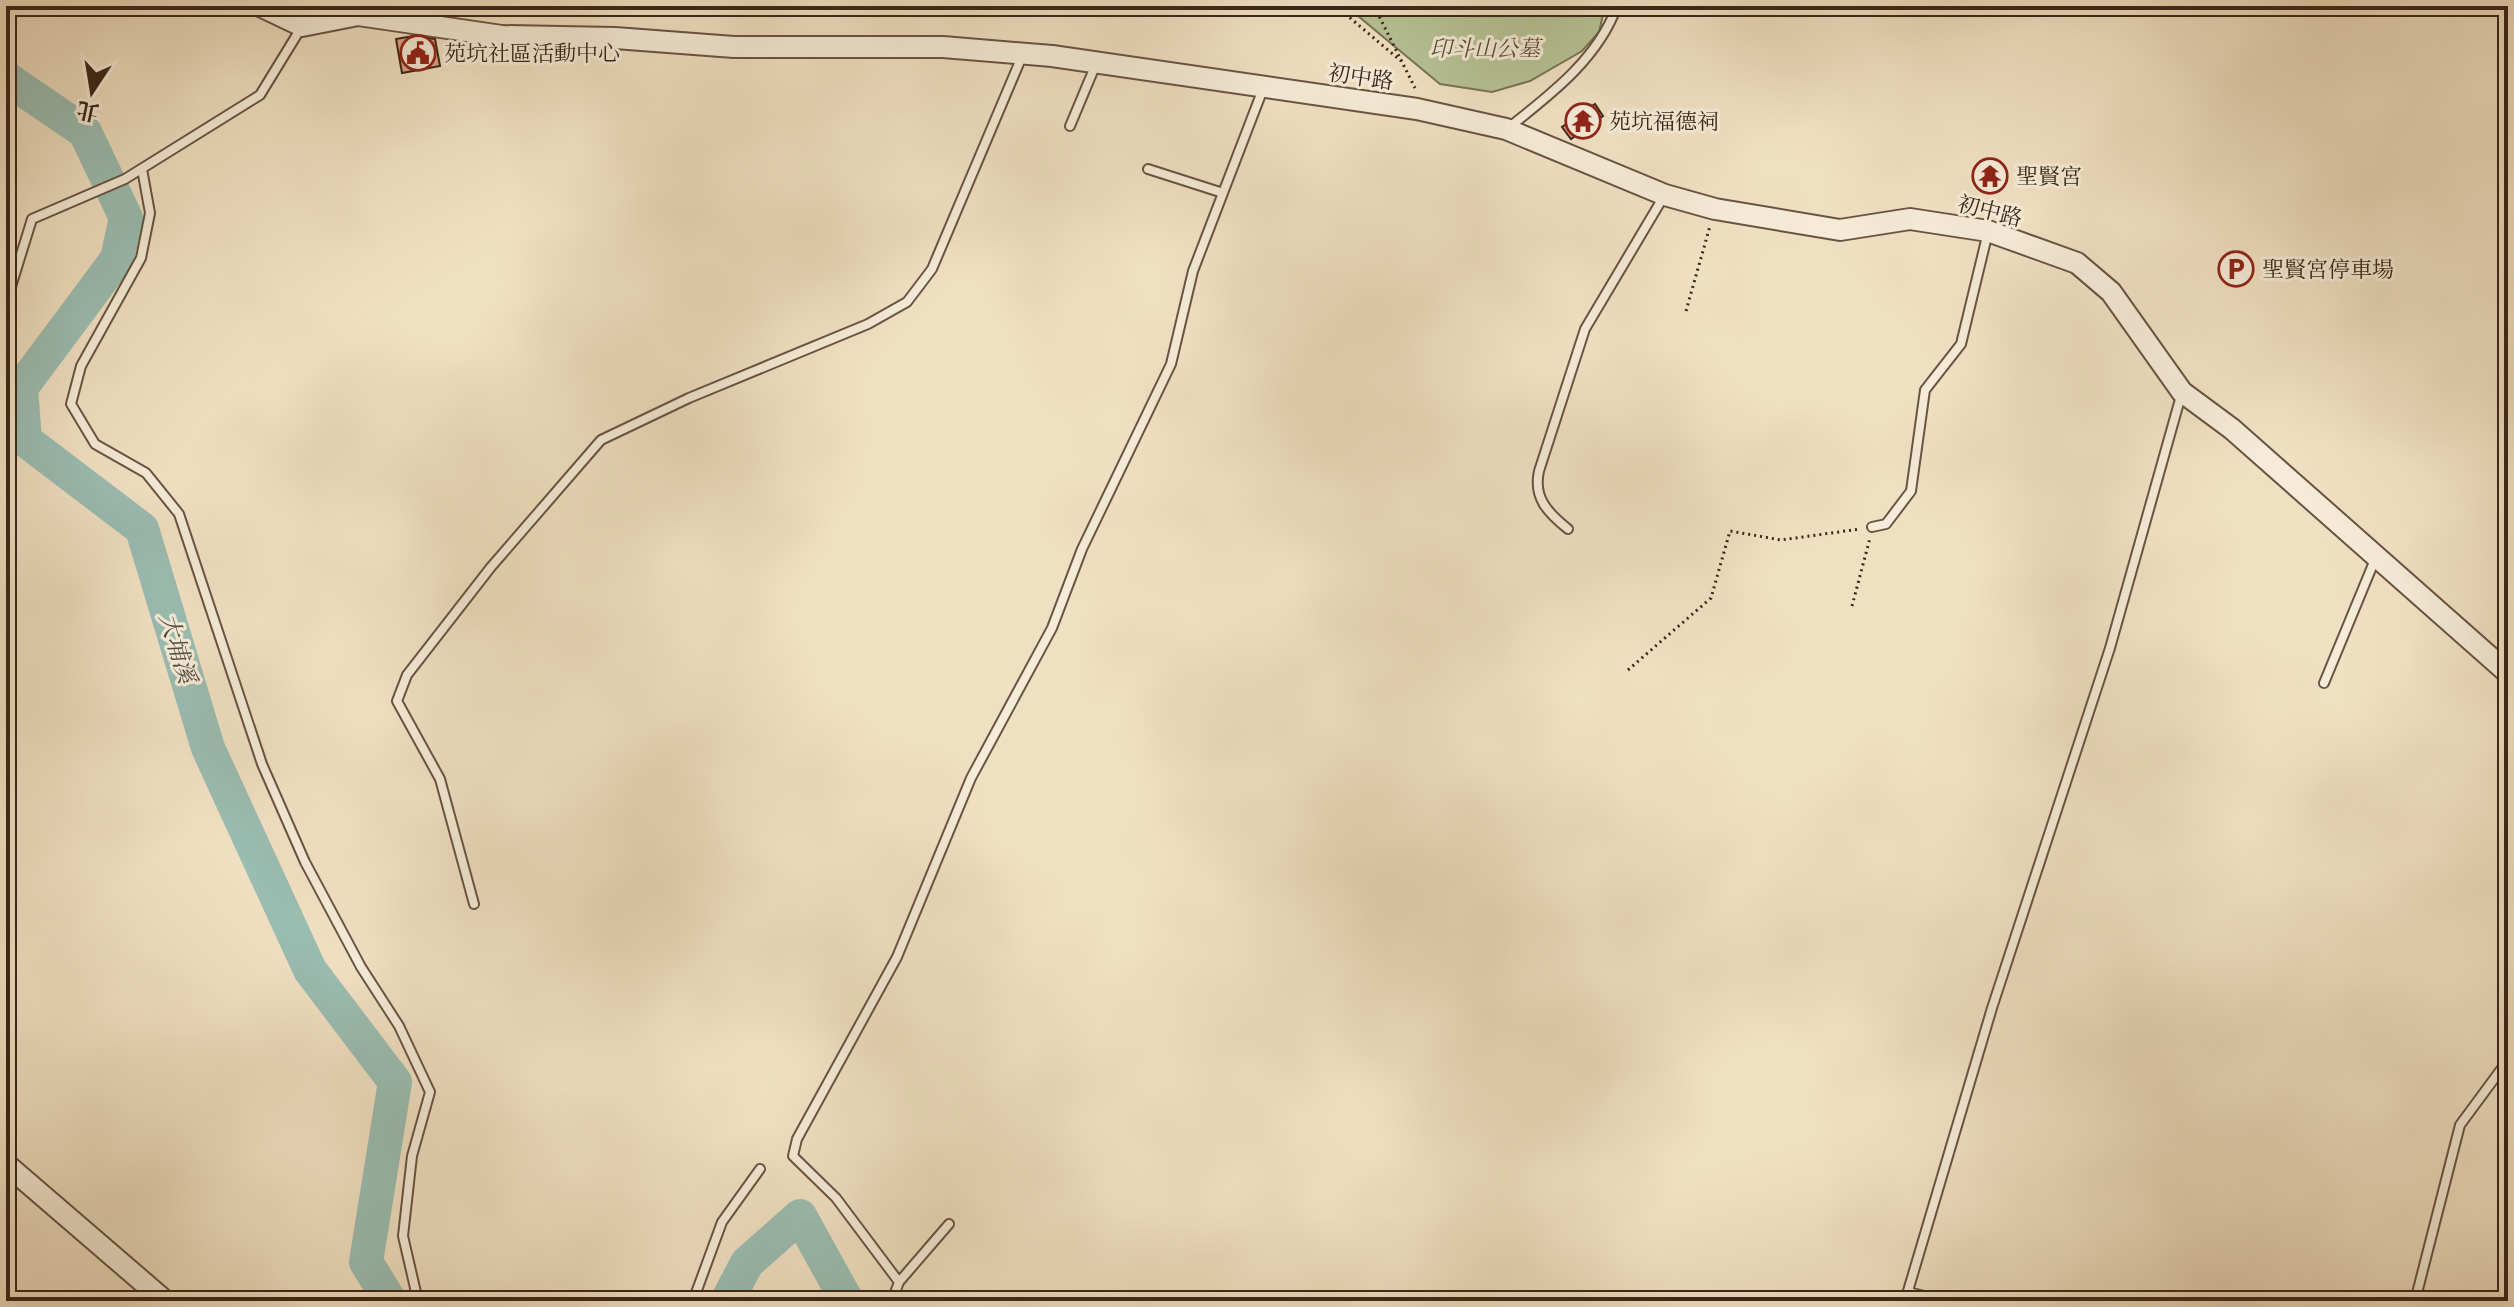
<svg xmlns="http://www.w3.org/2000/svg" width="2514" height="1307" font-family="'Libre Caslon Text','Noto Serif TC',serif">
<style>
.green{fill:#b6c396;stroke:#787457;stroke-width:2}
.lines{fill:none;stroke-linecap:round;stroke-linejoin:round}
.river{stroke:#9abdb2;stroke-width:34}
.building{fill:#dea289;stroke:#3a2618;stroke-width:2}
.service-casing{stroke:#685442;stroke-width:12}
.tertiary-casing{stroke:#685442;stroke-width:24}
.path{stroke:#3a2618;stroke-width:3;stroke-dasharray:2 4;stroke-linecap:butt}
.service{stroke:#f5ebd7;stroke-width:8}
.tertiary{stroke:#f5ebd7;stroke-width:20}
.labels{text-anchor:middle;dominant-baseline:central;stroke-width:6;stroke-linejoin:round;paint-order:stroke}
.park-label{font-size:22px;font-style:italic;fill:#594d38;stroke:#f5ebd7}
.poi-label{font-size:22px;fill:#3a2618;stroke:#f5ebd7;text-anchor:start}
.street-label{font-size:22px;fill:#3a2618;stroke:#f5ebd7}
.water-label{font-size:24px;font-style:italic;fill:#524c3e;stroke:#f5ebd7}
</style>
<rect width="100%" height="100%" fill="#f0e0c2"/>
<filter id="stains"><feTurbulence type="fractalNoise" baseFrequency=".0025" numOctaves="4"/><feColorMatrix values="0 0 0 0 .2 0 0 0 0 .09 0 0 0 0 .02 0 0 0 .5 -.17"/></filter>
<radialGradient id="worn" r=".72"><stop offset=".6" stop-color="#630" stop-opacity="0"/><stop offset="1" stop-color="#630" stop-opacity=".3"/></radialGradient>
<path class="green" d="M1346,6H1605L1599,32L1582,51L1530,81L1492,92L1440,84Z"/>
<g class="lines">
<path class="river" d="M6,78L85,132L126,218L117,259L21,388L25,440L142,529L208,748L310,970L395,1082L366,1262L390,1301
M727,1301L747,1263L800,1216L847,1301"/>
</g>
<path class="building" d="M413,36L435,39L440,66L402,73L396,39Z
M1595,104L1603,116L1571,139L1562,127Z"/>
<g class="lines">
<defs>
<path id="service" d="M1070,126L1096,64
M1507,129C1550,95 1598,59 1617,6
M142,169L150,213L141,258L81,366L71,404L95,444L146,473L179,514L262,764L305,862L361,967L399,1026L430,1092L412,1156L403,1236L418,1301
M1148,169L1223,193
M6,303L32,219L125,179L260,95L301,28
M1872,527L1886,524L1911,491L1925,390L1961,344L1988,232
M1568,529C1548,513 1533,498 1539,471L1585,329L1664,196
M2324,683L2376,557
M474,904L440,779L397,701L407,675L491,567L601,440L689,398L868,324L907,302L932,269L1023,54
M899,1282L949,1224
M1908,1292L1944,1301
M693,1301L722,1222L760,1169
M892,1301L899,1282L836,1198L793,1156L797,1139L897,957L971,778L1052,628L1082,549L1171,364L1193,271L1263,89
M1905,1301L1992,1008L2110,648L2182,392
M2415,1301L2460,1125L2508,1060"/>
<path id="tertiary" d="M260,6L302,26L358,15L502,36L615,38L734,47H943L1052,56L1417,109L1506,129L1665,195L1715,209L1840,230L1910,219L1988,231L2077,263L2111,292L2182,392L2232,429L2508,673
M6,1164L165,1301"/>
</defs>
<use href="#service" class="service-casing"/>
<use href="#tertiary" class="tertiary-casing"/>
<path class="path" d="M1336,6L1401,61
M1374,6L1415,88
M1686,311L1710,226
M1852,606L1870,538
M1628,670L1711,598L1730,531L1781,540L1860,529"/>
<use href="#service" class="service"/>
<use href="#tertiary" class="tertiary"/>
</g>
<defs>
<symbol id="civic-ring" viewBox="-11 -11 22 22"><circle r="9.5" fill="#f5ebd7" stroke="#8f2418" stroke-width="1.5"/><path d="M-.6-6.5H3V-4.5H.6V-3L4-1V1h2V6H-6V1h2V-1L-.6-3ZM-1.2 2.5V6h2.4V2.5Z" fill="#8f2418"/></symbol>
<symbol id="temple-ring" viewBox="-11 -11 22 22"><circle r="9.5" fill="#f5ebd7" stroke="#8f2418" stroke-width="1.5"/><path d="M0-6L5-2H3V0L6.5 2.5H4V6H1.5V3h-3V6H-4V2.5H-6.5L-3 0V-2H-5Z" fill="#8f2418"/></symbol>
<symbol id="parking-ring" viewBox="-11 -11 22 22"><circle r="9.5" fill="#f5ebd7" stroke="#8f2418" stroke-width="1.5"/><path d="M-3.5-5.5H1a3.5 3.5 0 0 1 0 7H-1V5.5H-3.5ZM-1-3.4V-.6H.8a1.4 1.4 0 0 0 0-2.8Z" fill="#8f2418"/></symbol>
</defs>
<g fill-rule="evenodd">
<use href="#civic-ring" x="398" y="33" width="40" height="40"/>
<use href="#temple-ring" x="1563" y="101" width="40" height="40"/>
<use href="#temple-ring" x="1970" y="156" width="40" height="40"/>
<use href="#parking-ring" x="2216" y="249" width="40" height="40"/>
</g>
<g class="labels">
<g class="park-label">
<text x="1485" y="48">印斗山公墓</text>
</g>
<g class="poi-label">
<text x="444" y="53">苑坑社區活動中心</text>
<text x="1609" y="121">苑坑福德祠</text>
<text x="2016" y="176">聖賢宮</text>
<text x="2262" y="269">聖賢宮停車場</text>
</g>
<g class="street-label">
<text transform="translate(1361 77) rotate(8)">初中路</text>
<text transform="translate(1990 211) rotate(14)">初中路</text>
</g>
<g class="water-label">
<text transform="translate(178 648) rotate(73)">大埔溪</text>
</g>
</g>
<rect width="2514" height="1307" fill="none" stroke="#f0e0c2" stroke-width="32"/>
<rect x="8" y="8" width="2498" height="1291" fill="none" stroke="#3a2618" stroke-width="4"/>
<rect x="16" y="16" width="2482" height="1275" fill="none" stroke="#3a2618" stroke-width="2"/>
<g transform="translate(92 92) rotate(192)" stroke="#f5ebd7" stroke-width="6" paint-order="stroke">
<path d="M0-6L14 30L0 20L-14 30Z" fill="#3a2618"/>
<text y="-12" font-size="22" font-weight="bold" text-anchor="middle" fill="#3a2618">北</text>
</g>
<rect width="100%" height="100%" filter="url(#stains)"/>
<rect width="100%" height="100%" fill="url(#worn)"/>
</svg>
